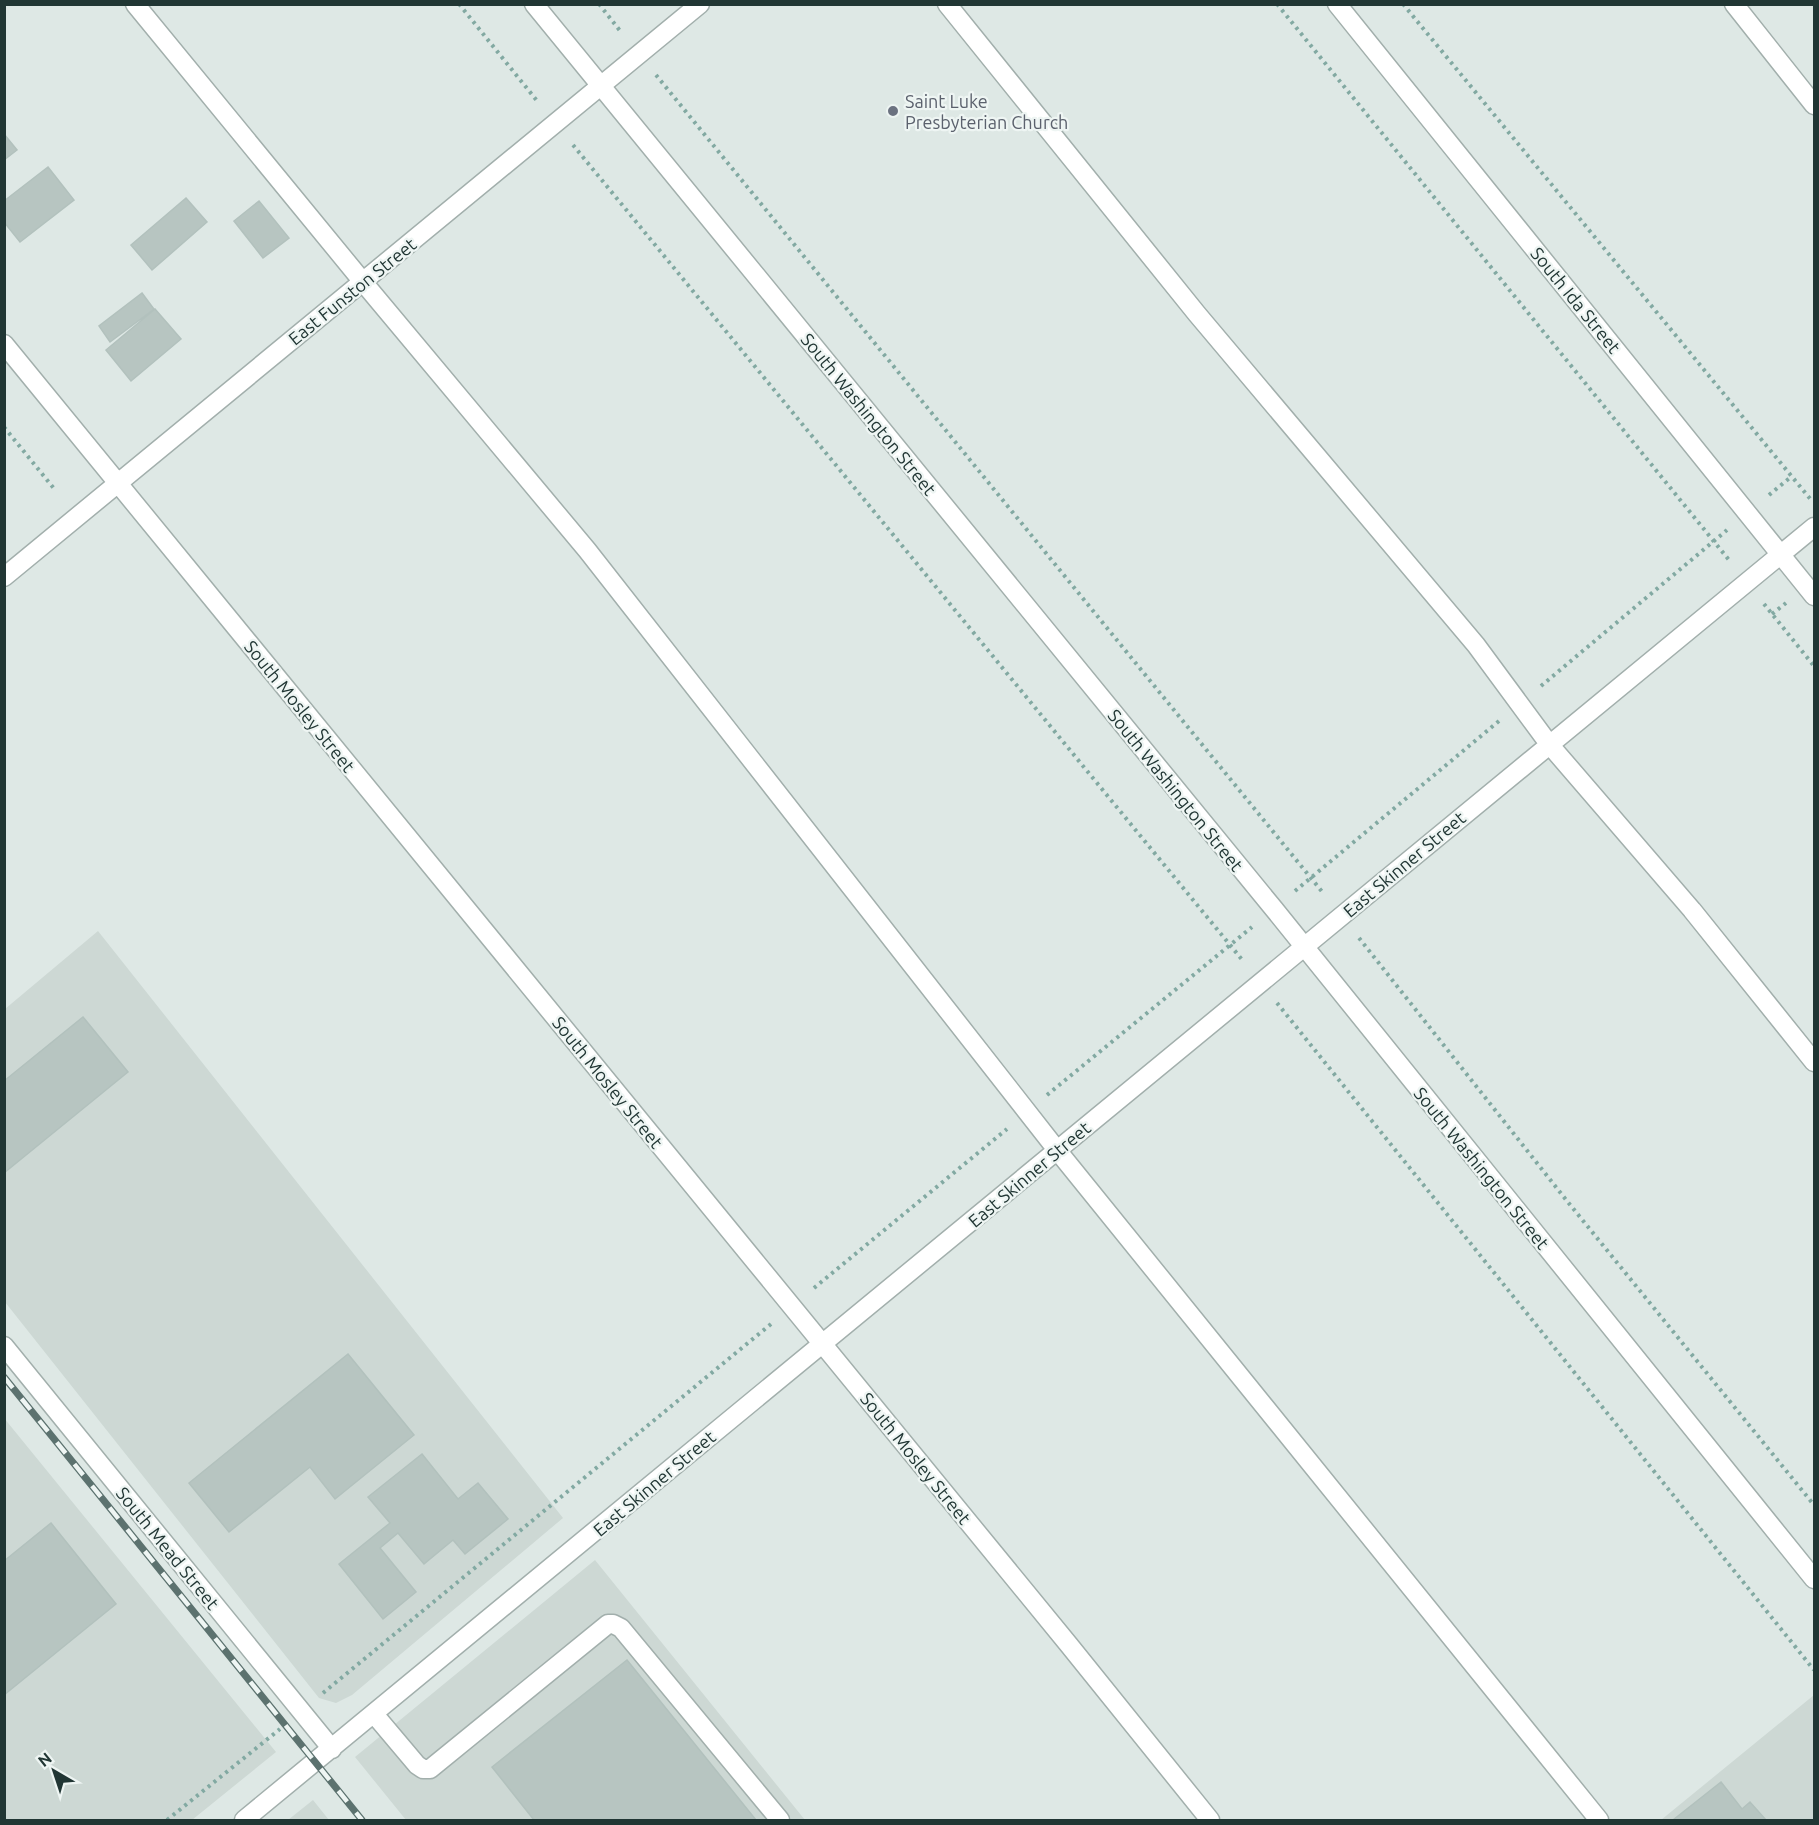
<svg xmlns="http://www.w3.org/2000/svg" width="1819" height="1825" font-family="Ubuntu,sans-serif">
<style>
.built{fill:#cdd8d4}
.building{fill:#b7c5c1;stroke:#b2c1bd;stroke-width:1.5}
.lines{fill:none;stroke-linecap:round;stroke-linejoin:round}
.minor-casing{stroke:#a2afac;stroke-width:21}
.path{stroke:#82a9a2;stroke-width:4;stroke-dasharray:3 4.5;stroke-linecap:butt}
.minor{stroke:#fff;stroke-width:18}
.rail-casing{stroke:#5c726f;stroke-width:7}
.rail{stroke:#eef5f3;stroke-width:4.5;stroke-dasharray:14;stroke-linecap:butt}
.worship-dot{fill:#6b7280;stroke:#eef5f3;stroke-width:2}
.labels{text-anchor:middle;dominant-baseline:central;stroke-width:4.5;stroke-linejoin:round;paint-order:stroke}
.worship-label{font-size:18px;fill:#5b616d;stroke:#eef5f3;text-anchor:start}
.street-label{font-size:18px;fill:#213634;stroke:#eef5f3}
</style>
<rect width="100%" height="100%" fill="#dee8e5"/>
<path class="built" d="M98,931L563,1518L352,1695L336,1703L319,1698L5,1302V1009Z
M4,1418L276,1752L192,1820H5Z
M595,1560L805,1820H406L355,1757Z
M1814,1695V1820H1661Z
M313,1800L329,1820H288Z"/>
<path class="building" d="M4,134L17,150L4,160Z
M48,167L74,200L20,242L4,222V201Z
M186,198L207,222L152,270L131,245Z
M259,201L289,238L263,258L234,221Z
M142,293L154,309L110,342L99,326Z
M155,309L181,339L131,381L106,350Z
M83,1017L128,1072L4,1173V1081Z
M348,1354L414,1435L335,1499L310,1467L229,1532L189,1483Z
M422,1454L458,1499L478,1483L508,1519L465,1554L453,1540L424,1564L398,1533L380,1548L416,1592L383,1619L339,1564L390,1523L368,1497Z
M51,1523L116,1604L4,1695V1561Z
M627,1660L756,1820H534L492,1767Z
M1721,1782L1742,1809L1750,1802L1766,1820H1673Z"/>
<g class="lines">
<defs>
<path id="minor" d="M135,4L363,282L587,550L1057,1150L1599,1820
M534,4L1274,909L1814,1579
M947,4L1197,314L1476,645L1549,744L1692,910L1814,1062
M1337,4L1814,596
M1734,4L1814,105
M4,344L1069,1645L1210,1820
M4,577L700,4
M4,1346L332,1749
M374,1714L417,1765L423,1769H430L608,1624H613L621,1628L780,1820
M244,1820L1814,527"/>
</defs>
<use href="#minor" class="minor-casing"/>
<path class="path" d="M459,4L538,102
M599,4L621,32
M1277,4L1729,560
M1403,4L1812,501
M656,75L1324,894
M573,145L1244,962
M4,427L56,491
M1769,495L1792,476
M1764,604L1814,666
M1772,614L1786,603
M1541,686L1727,530
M1295,891L1499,721
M1359,938L1567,1201L1814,1505
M1277,1003L1814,1670
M1047,1095L1252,927
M814,1288L1007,1129
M323,1693L771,1324
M167,1820L280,1729"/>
<use href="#minor" class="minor"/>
<defs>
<path id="rail" d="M4,1377L362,1820"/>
</defs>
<use href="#rail" class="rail-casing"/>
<use href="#rail" class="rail"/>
</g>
<circle class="worship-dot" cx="893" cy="111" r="6"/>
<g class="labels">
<g class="worship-label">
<text x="905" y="101">Saint Luke<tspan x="905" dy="21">Presbyterian Church</tspan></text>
</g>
<g class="street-label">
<text transform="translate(352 291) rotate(-39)">East Funston Street</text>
<text transform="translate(1576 300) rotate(51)">South Ida Street</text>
<text transform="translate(869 414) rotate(51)">South Washington Street</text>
<text transform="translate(300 706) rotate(51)">South Mosley Street</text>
<text transform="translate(1176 790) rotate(51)">South Washington Street</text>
<text transform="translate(1404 864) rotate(-40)">East Skinner Street</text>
<text transform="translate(608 1082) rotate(51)">South Mosley Street</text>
<text transform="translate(1482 1168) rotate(51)">South Washington Street</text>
<text transform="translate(1029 1174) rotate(-40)">East Skinner Street</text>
<text transform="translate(916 1458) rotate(51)">South Mosley Street</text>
<text transform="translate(654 1483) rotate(-40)">East Skinner Street</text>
<text transform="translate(168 1548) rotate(51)">South Mead Street</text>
</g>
</g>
<rect width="1819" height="1825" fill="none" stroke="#213634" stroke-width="12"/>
<g transform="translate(54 1771) rotate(321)" stroke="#eef5f3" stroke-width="4.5" paint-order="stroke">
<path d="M0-4.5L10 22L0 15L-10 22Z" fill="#213634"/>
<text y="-9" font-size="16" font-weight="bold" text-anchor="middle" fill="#213634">N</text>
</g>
</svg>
